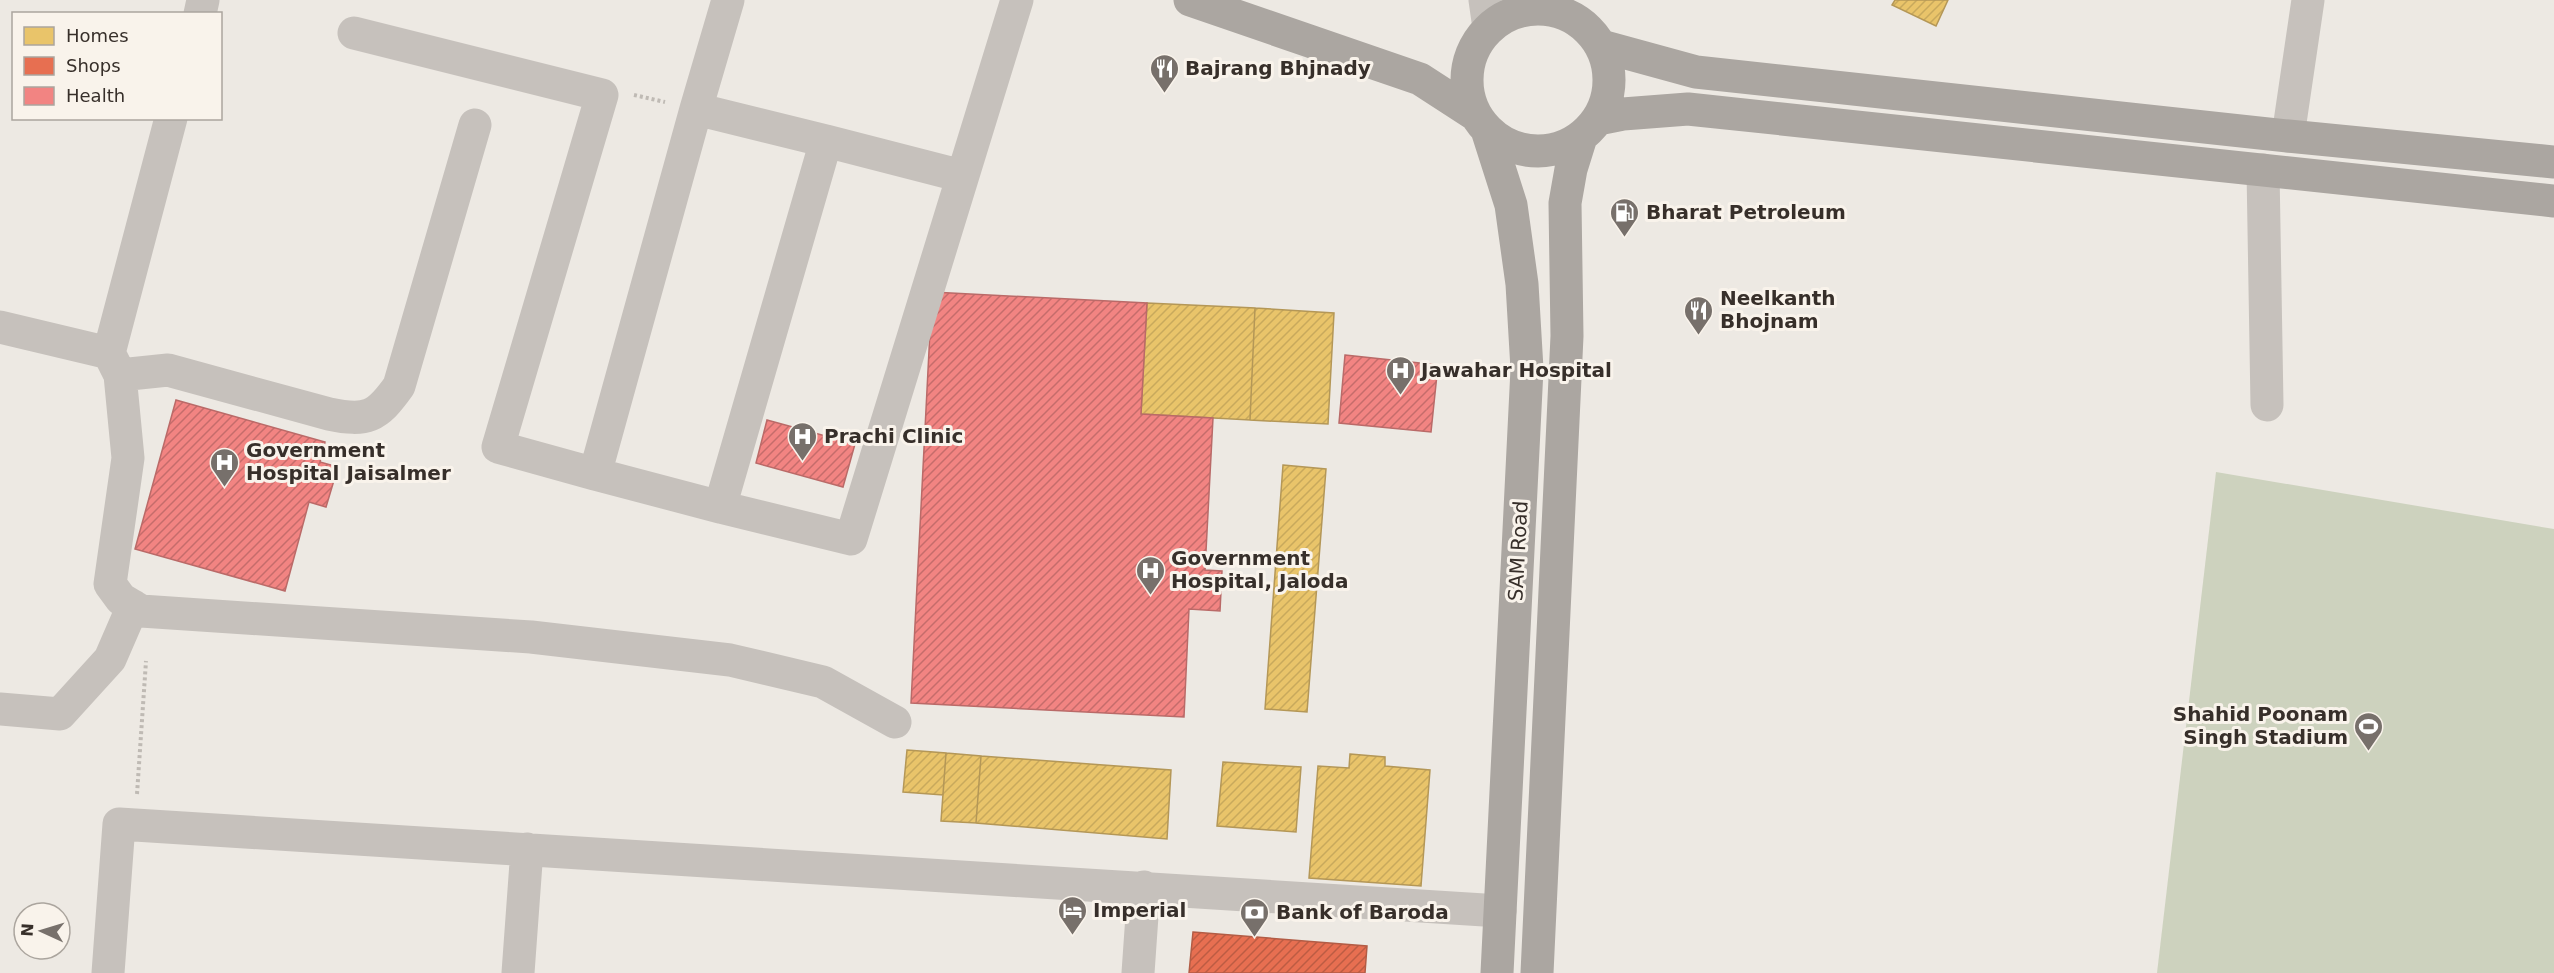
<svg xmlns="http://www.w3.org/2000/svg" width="2554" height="973" font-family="'DejaVu Sans',sans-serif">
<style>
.garden{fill:#cdd2be}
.homes{fill:url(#homes-hatch);stroke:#b49757;stroke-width:1.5}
.shops{fill:url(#shops-hatch);stroke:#b25c45;stroke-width:1.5}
.health{fill:url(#health-hatch);stroke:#ba6a68;stroke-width:1.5}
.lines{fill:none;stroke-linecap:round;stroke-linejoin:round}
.path{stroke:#bfbab4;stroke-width:4;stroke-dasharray:3 3;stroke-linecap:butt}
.minor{stroke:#c6c1bc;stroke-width:33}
.major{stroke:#aba6a1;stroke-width:33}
.labels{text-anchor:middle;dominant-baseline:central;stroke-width:6;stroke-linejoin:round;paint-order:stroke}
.poi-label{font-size:20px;font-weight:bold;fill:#372f2a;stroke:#f9f3eb;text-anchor:start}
.street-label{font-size:20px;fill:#372f2a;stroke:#f9f3eb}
</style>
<defs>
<pattern id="homes-hatch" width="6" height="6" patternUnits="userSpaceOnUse" patternTransform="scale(1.5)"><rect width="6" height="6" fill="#e9c46a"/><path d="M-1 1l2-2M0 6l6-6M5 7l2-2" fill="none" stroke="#c8a95c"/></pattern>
<pattern id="shops-hatch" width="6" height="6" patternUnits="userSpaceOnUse" patternTransform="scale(1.5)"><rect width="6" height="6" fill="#e76f51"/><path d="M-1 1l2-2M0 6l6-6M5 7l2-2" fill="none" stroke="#bc5c43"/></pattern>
<pattern id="health-hatch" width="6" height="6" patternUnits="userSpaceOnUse" patternTransform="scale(1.5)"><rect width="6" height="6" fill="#f28482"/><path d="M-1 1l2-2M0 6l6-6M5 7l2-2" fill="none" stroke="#c56c6b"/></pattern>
</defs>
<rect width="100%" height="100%" fill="#ede9e3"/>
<path class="garden" d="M2216,472L2554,529V973H2157Z"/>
<path class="homes" d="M1895,0H1948L1936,26L1892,5Z
M1147,303L1255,308L1250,420L1141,414Z
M1255,308L1334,313L1328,424L1250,420Z
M1283,465L1326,469L1307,712L1265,709Z
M907,750L946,753L943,795L903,792Z
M946,753L981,756L976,823L941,821Z
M1350,754L1385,757V766L1430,770L1421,886L1309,878L1318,766L1349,768Z
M981,756L1171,770L1167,839L976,823Z
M1223,762L1301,767L1296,832L1217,826Z"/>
<path class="shops" d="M1193,932L1367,946L1365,973H1189Z"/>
<path class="health" d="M932,292L1147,303L1141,414L1213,418L1205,570L1222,571L1220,611L1189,609L1184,717L911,703Z
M1345,355L1438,365L1431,432L1339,423Z
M176,400L325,442L320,462L338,467L326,507L309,502L285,591L135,549Z
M767,420L855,444L843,487L756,463Z"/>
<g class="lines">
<path class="path" d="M634,95L665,102
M137,794L146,661"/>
<path class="minor" d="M1485,0L1489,28
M1551,0L1558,11
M200,14L203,0
M354,33L602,95L498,447L595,474
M696,109L728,0
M2288,136L2308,0
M2263,170L2267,405
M962,176L826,141L720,507L851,539L1017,0
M0,327L109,353L171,118
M109,353L120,375L128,458L110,584L121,599L141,611L531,637L730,660L823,682L895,722
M120,375L168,370L329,414C367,422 377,417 399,386L475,125
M720,507L595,474L696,109L826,141
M0,709L60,714L110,659L133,606
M108,973L119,824L1500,911
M518,973L527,849
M1138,973L1144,887"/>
<path class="major" d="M1190,0L1420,79L1474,114
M1467 80a71 71 0 1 1 142 0a71 71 0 1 1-142 0Z
M1601,46L1696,72L2288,136L2554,162
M1598,119L1623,114L1688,109L2554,201
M1488,133L1511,205L1522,284L1527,369L1497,973
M1537,973L1567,336L1565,203L1571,169L1581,137"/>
</g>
<defs>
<symbol id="restaurant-pin" viewBox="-11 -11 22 30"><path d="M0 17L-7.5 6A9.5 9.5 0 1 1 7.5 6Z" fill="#77706b" stroke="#f9f3eb"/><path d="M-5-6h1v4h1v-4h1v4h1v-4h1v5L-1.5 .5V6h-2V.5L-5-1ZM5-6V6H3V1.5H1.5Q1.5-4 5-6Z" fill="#fff"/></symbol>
<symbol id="fuel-pin" viewBox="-11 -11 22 30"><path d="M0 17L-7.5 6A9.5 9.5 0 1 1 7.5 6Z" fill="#77706b" stroke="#f9f3eb"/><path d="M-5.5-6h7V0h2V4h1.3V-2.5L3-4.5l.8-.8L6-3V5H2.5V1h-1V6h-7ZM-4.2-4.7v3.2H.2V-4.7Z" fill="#fff"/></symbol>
<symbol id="hospital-pin" viewBox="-11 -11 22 30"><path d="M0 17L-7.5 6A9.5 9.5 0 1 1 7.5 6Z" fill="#77706b" stroke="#f9f3eb"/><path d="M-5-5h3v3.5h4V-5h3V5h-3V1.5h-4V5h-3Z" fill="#fff"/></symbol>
<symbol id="stadium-pin" viewBox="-11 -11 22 30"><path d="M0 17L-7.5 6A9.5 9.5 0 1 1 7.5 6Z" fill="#77706b" stroke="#f9f3eb"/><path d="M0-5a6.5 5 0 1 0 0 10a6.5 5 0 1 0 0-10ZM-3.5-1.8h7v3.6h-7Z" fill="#fff"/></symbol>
<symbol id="hotel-pin" viewBox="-11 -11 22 30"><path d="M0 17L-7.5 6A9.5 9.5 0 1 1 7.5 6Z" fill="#77706b" stroke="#f9f3eb"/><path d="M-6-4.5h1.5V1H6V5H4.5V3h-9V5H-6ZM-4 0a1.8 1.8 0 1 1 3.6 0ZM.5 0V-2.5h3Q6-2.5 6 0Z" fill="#fff"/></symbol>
<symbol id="bank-pin" viewBox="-11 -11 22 30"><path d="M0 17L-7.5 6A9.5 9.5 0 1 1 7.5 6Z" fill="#77706b" stroke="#f9f3eb"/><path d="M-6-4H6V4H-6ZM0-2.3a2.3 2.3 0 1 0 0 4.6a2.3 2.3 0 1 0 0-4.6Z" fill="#fff"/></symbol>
</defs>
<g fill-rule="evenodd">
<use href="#restaurant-pin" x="1148" y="52" width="33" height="45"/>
<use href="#fuel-pin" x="1608" y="196" width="33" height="45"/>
<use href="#restaurant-pin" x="1682" y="294" width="33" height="45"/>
<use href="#hospital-pin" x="1384" y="354" width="33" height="45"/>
<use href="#hospital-pin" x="786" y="420" width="33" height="45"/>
<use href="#hospital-pin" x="208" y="446" width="33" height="45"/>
<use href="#hospital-pin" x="1134" y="554" width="33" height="45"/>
<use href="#stadium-pin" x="2352" y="710" width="33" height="45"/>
<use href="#hotel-pin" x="1056" y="894" width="33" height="45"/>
<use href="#bank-pin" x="1238" y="896" width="33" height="45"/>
</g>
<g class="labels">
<g class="poi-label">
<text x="1185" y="68">Bajrang Bhjnady</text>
<text x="1646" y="212">Bharat Petroleum</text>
<text x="1720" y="298">Neelkanth<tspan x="1720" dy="23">Bhojnam</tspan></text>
<text x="1421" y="370">Jawahar Hospital</text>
<text x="824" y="436">Prachi Clinic</text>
<text x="246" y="450">Government<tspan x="246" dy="23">Hospital Jaisalmer</tspan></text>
<text x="1171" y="558">Government<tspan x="1171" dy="23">Hospital, Jaloda</tspan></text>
<text x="2348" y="714" text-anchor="end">Shahid Poonam<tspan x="2348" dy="23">Singh Stadium</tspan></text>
<text x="1093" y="910">Imperial</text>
<text x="1276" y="912">Bank of Baroda</text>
</g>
<g class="street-label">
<text transform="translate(1518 551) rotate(-87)">SAM Road</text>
</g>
</g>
<rect x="12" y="12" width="210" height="108" fill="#f9f3eb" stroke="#aba59e" stroke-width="1.5"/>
<rect x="24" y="27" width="30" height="18" fill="#e9c46a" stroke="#aba59e" stroke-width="1.5"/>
<text x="66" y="42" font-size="18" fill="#372f2a">Homes</text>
<rect x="24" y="57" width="30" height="18" fill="#e76f51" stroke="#aba59e" stroke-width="1.5"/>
<text x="66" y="72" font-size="18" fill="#372f2a">Shops</text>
<rect x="24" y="87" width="30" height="18" fill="#f28482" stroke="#aba59e" stroke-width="1.5"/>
<text x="66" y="102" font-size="18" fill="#372f2a">Health</text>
<g transform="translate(42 931) rotate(274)"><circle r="28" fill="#f9f3eb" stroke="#aba59e" stroke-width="1.5"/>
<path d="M0-4.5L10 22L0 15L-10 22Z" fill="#77706b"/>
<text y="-9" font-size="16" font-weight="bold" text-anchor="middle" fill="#372f2a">N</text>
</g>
</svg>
